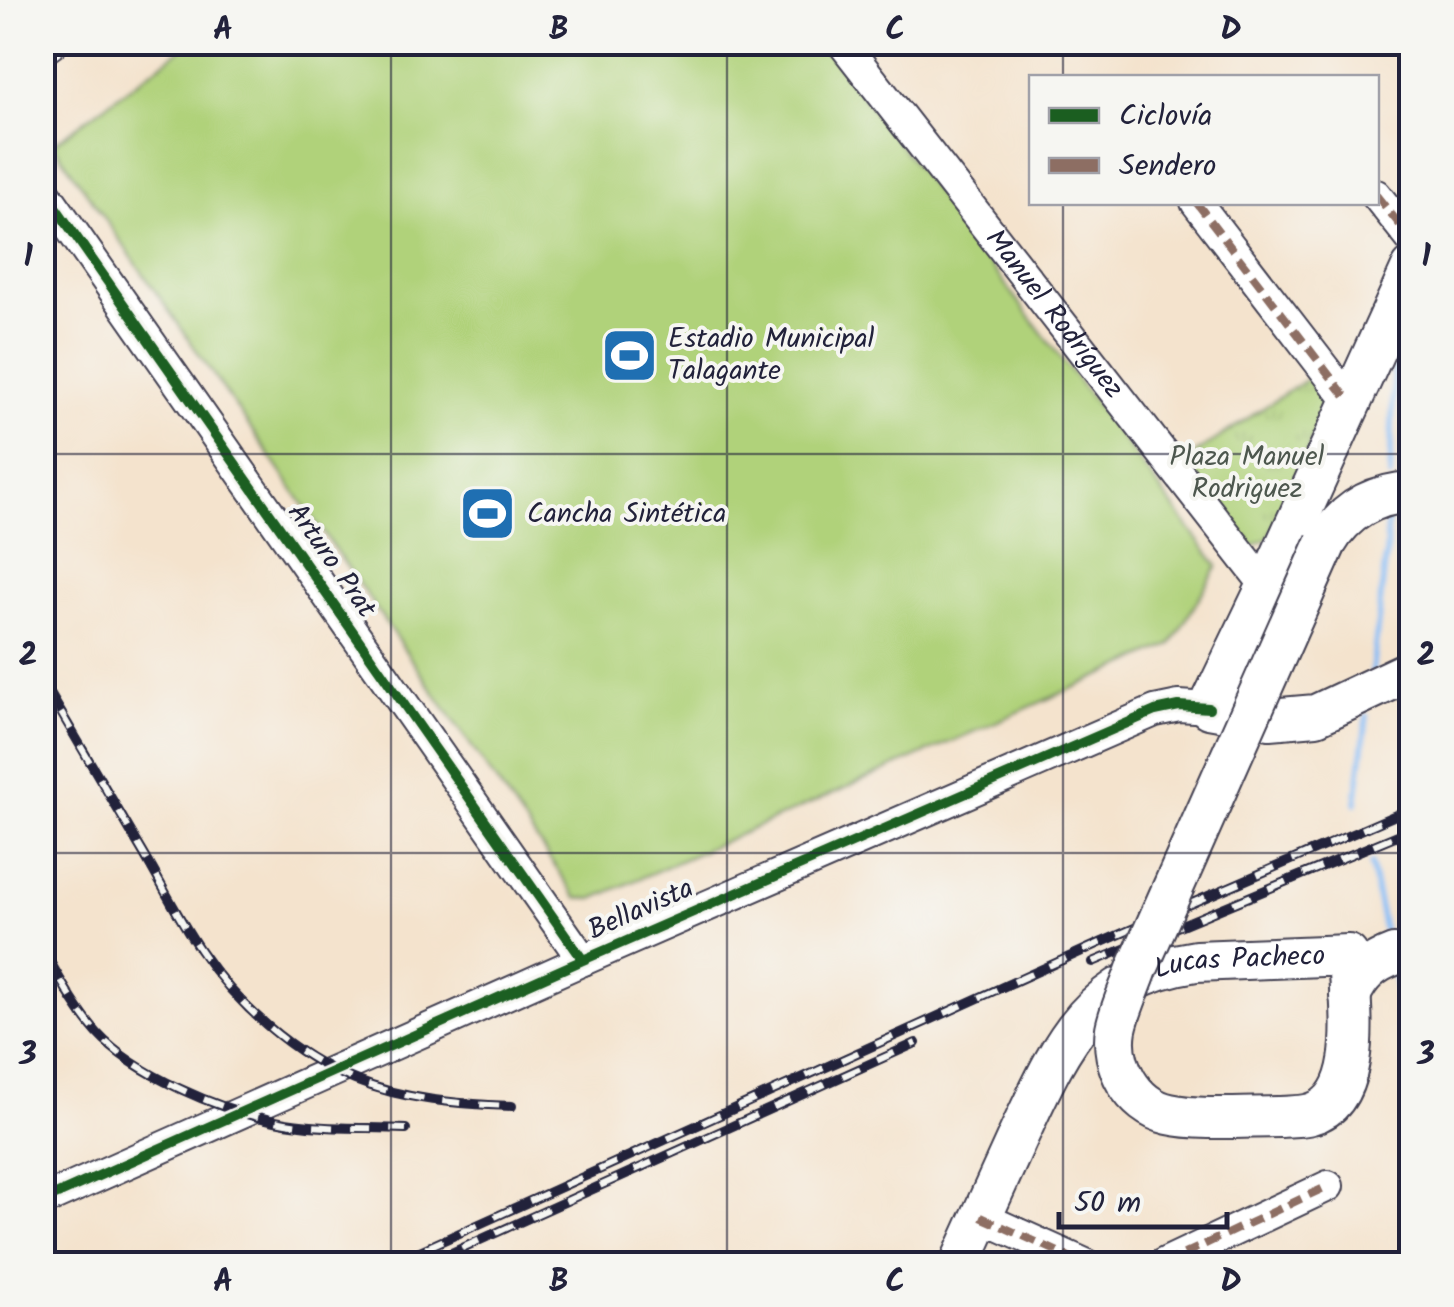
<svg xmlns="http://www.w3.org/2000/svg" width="1454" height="1307" font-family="Kalam,sans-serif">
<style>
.green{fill:#b0d27a;stroke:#697a5a;stroke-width:2.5}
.park{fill:url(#park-tufts);stroke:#697a5a;stroke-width:2.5}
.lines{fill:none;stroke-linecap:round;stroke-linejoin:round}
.stream{stroke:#86bcf5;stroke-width:6}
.minor-casing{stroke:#423f51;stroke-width:34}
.major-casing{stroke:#423f51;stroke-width:44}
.minor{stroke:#fff;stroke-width:30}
.major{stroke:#fff;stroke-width:40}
.rail-casing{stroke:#22223b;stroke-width:10}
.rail{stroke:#f6f6f2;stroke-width:6;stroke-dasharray:19;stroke-linecap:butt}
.major-bridge-casing{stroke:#423f51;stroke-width:44;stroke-linecap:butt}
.major-bridge{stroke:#fff;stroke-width:40}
.quiet{stroke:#8d6e63;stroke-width:8;stroke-dasharray:15 8;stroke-linecap:butt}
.cycleway-casing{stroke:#f6f6f2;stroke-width:16}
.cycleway{stroke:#1b5e20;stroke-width:10}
.grid{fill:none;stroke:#22223b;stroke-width:2.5;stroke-opacity:0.55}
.labels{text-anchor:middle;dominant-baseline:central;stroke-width:8;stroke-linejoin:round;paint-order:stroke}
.street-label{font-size:28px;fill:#22223b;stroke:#f6f6f2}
.poi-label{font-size:28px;fill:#22223b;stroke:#f6f6f2;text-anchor:start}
.park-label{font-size:28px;fill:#4d574e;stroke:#f6f6f2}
.neatline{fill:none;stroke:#22223b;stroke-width:4}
.grid-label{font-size:32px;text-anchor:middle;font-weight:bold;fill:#22223b}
</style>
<defs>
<pattern id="park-tufts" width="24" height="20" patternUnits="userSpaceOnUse" patternTransform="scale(2.5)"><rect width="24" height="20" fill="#b0d27a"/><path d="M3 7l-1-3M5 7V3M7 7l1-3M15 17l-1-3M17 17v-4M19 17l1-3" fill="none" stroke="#97b46a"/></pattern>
</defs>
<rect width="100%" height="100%" fill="#f6f6f2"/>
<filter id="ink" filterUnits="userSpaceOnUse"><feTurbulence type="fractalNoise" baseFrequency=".01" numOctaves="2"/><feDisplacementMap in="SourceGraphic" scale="20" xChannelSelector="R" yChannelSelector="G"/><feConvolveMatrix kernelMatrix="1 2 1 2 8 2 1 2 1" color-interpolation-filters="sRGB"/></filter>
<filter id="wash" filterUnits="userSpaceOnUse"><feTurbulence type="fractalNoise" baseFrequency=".0048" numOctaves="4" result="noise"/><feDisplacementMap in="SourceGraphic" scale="40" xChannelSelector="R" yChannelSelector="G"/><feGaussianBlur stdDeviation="2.25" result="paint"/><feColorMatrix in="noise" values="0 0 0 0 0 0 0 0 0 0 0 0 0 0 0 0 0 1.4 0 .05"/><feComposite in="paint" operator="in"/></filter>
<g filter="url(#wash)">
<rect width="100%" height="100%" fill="#f4e3cd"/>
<path class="green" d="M189,43H823L1218,566L1171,645L593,899L577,898L53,144Z"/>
<path class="park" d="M1314,374L1333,393L1268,538L1249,548L1180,464Z"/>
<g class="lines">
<path class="stream" d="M1390,477L1394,371L1412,331
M1372,671L1386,555L1388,518
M1356,803L1367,716
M1371,864L1384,930
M1394,977L1412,1052"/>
</g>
</g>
<g filter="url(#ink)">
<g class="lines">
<defs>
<g id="minor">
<path id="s1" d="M842,42L1267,587"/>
<path d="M42,50L53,42"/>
<path d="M42,188L583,960"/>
<path d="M1376,195L1412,240"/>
<path d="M1196,202L1350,402"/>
<path d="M42,1201L583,960L1155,711L1179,706L1209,708"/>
<path d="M981,1217L1085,1264"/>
<path d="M1163,1264L1328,1186"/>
</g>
<g id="major">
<path d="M1412,268L1267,587L1209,708L1270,719L1316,715L1412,670"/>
<path d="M1326,543C1345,510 1374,494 1412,492"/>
<path d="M1350,996C1359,975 1372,963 1394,955"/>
<path id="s2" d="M960,1264C980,1220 1000,1176 1020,1132C1061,1044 1089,977 1196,961L1348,955C1349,998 1367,1099 1311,1114C1301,1117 1289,1116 1279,1117"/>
</g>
</defs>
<use href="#minor" class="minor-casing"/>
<use href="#major" class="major-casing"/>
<use href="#minor" class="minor"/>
<use href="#major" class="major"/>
<defs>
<path id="rail" d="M42,680C74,735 106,790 138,844C159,879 177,916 200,950C237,1005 293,1055 355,1080C404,1100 459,1104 512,1106
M42,948C59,977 75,1008 97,1033C135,1075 220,1110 275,1121C317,1130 364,1127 406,1129
M1093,962L1412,829
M391,1264L1102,942L1412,808
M427,1264L916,1043"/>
</defs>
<use href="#rail" class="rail-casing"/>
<use href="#rail" class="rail"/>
<defs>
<path id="major-bridge" d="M1279,1117C1248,1117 1199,1121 1169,1114C1132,1106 1110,1064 1116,1029C1120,1009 1130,989 1137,969L1326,543"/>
</defs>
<use href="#major-bridge" class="major-bridge-casing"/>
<use href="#major-bridge" class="major-bridge"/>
<path class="quiet" d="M1376,195L1412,240
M1196,202L1350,402
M981,1217L1085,1264
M1163,1264L1328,1186"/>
<defs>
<path id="cycleway" d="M42,188L583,960
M42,1201L583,960L1155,711L1179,706L1209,708"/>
</defs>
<use href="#cycleway" class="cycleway-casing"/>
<use href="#cycleway" class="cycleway"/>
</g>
</g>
<path class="grid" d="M391,42V1264M727,42V1264M1063,42V78M1063,202V1264M42,454H1412M42,853H1412"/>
<defs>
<symbol id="stadium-square" viewBox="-11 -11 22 22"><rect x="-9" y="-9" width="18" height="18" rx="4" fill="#1f6fb2" stroke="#f6f6f2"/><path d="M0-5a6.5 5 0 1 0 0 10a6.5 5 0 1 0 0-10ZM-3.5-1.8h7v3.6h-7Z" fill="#fff"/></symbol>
</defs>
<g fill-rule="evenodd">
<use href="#stadium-square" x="598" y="324" width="63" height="63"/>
<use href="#stadium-square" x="456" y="482" width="63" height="63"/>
</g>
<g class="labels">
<g class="street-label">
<text stroke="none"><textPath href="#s1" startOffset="345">Manuel Rodríguez</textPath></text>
<text transform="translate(331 561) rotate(55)">Arturo Prat</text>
<text transform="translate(641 910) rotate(-24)">Bellavista</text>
<text stroke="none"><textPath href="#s2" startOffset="448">Lucas Pacheco</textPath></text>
</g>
<g class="poi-label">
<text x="668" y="339">Estadio Municipal<tspan x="668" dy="32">Talagante</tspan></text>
<text x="527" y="514">Cancha Sintética</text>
</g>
<g class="park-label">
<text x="1247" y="457">Plaza Manuel<tspan x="1247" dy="32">Rodriguez</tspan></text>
</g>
</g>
<rect width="1454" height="1307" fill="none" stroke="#f6f6f2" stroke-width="110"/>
<rect x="1029" y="75" width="350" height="130" fill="#f6f6f2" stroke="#a1a1a9" stroke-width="2.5"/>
<rect x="1049" y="108" width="50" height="15" fill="#1b5e20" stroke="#a1a1a9" stroke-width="2.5"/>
<text x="1119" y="125" font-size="30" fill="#22223b">Ciclovía</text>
<rect x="1049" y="158" width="50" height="15" fill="#8d6e63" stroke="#a1a1a9" stroke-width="2.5"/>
<text x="1119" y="175" font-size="30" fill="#22223b">Sendero</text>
<path d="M1059 1212v15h168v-15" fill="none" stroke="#22223b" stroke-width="5"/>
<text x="1074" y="1212" font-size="30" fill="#22223b" stroke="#f6f6f2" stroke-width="8" paint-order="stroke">50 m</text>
<rect x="55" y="55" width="1344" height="1197" class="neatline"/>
<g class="grid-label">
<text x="223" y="39">A</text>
<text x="559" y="39">B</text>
<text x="895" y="39">C</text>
<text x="1231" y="39">D</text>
<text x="28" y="266">1</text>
<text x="1426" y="266">1</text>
<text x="28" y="665">2</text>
<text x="1426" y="665">2</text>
<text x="28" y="1064">3</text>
<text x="1426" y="1064">3</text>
<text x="223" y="1291">A</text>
<text x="559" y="1291">B</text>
<text x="895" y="1291">C</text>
<text x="1231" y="1291">D</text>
</g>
</svg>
